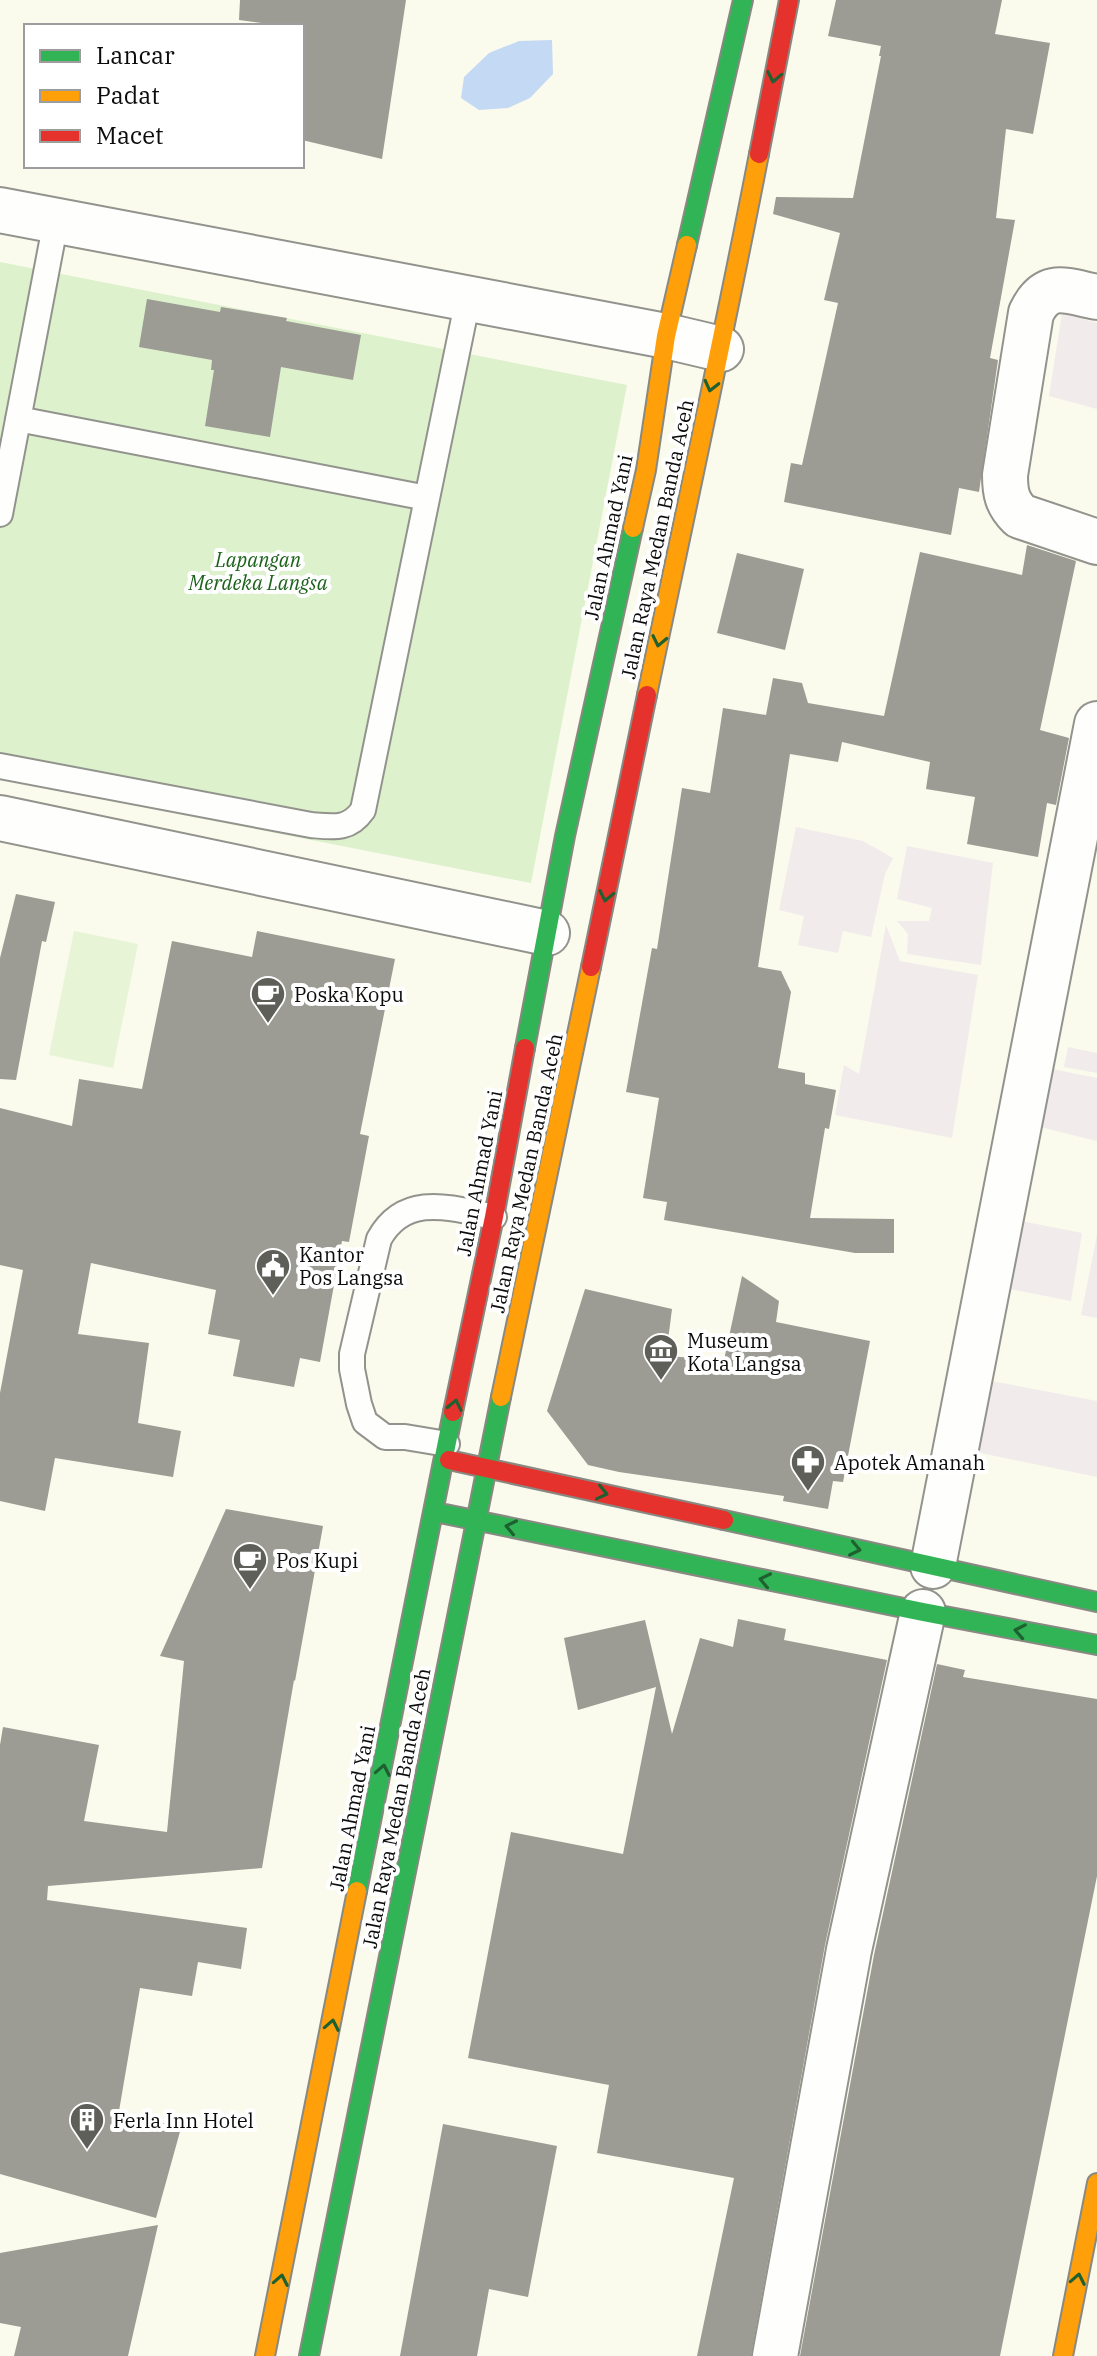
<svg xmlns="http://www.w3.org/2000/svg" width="1097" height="2356" font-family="'IBM Plex Serif',serif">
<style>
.industrial{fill:#f1ebeb}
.green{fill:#ddf1cd}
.pitch{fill:#e8f4d6}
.water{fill:#c4daf4}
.building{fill:#9c9b94}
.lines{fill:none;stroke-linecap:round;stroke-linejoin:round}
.lane-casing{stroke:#93938d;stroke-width:28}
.street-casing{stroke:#93938d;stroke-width:48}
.fast-casing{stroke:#898983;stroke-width:22}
.slow-casing{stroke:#898983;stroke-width:22}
.jam-casing{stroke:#898983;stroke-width:22}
.lane{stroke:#fefefc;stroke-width:24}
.street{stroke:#fefefc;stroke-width:44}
.fast{stroke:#30b455;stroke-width:18}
.slow{stroke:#ff9f0a;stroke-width:18}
.jam{stroke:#e5322d;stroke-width:18}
.oneway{stroke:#1e6030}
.labels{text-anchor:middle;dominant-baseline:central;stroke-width:8;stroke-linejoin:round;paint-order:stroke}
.street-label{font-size:20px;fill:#0b0b0b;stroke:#fff}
.park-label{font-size:20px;font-style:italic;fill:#1d621b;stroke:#fff}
.poi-label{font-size:20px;fill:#0b0b0b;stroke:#fff;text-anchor:start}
</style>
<rect width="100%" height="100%" fill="#fafaed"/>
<path class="industrial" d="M1062,313L1097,323V409L1049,396Z
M796,827L863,841L893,858L885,874L871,937L843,931L838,953L798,945L804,916L779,910Z
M907,846L993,863L981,965L907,954L908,934L897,921H929L932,908L897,899Z
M886,925L900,961L978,975L952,1138L835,1115L844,1065L859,1074Z
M1068,1047L1097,1053V1073L1064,1067Z
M1047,1068L1097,1078V1141L1036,1126Z
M1016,1220L1082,1233L1071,1301L1004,1288Z
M1097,1235V1318L1081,1315Z
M986,1380L1097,1401V1477L971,1451Z"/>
<path class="green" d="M0,262L627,385L531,883L0,779Z"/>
<path class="pitch" d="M74,931L138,944L113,1068L49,1055Z"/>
<path class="water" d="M552,40L553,74L530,98L508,108L479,110L461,98L464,77L489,53L519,41Z"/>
<path class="building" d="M240,0H406L382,159L302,140V26H284L239,20Z
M836,0H1002L995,34L1050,43L1033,134L1006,129L996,218L1015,220L990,358L998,360L979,492L959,488L951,535L784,502L791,463L802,465L838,303L824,300L840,233L773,214L776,197L853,198L881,56H879L881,46L828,36Z
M147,299L220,312L221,307L287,318L286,321L361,335L353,380L281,367L270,437L205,426L214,370H211L212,360L139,347Z
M1027,545L1076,561L1040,730L1069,738L1056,805L1047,803L1038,857L967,844L975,797L926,789L930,762L842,742L838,762L790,754L758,967L781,971L791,992L778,1068L805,1073V1084L836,1090L829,1129L825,1128L810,1218L894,1219V1253H855L664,1220L667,1202L643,1198L659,1098L626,1092L652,948L657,949L682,788L710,793L723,708L766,715L773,678L802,683L808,703L884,716L920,552L1022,575Z
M737,553L804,569L785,650L717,633Z
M16,894L55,902L46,942L42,941L16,1080L0,1079V958Z
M257,931L395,959L360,1134L369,1136L349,1242L342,1241L320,1362L300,1358L294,1387L233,1376L240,1340L208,1334L216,1290L91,1263L78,1334L149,1343L138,1423L181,1431L173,1477L55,1458L45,1511L0,1501V1393L23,1270L0,1265V1108L72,1126L79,1079L142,1089L172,941L252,957Z
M742,1276L779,1301L776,1322L870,1341L843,1482L833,1481L828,1509L783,1501L784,1496L619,1472L588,1465L547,1411L585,1289L672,1309L666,1356L724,1360Z
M226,1509L323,1526L295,1681L294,1680L262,1868L48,1886L47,1900L247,1928L241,1969L198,1962L192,1996L140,1988L119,2111L181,2128L156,2218L0,2174V1745L3,1727L99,1745L84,1821L167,1832L184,1661L160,1656Z
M738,1619L786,1629L784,1640L887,1660L825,1945L751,2356H697L734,2178L597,2153L609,2085L468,2058L511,1832L623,1854L656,1687L578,1710L564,1638L645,1620L672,1734L700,1638L733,1647Z
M937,1664L965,1670L963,1677L1097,1699V1876L1000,2356H800L874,1955Z
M443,2124L557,2146L528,2297L489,2289L477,2356H400Z
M158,2225L128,2356H14L21,2327L0,2323V2253Z"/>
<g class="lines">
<defs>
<path id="lane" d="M18,419L427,498
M0,514L56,221
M0,766L311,825C334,827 349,830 363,810L468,299
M447,1444L405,1437H385L365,1422L359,1404L352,1369V1354L379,1239C405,1192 451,1208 494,1217"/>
<path id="street" d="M0,210L666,336L721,349
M1097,297C1066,291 1047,280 1031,313L1005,475C1005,493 1007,503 1020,516L1097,542
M0,818L547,933
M933,1566L1097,724
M775,2356L849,1950L923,1612"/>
<path id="fast" d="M687,245L743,0
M525,1048L565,836L633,528
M440,1513L923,1612L1097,1645
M724,1520L1097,1602
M357,1891L453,1412
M309,2356L501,1397"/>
<path id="slow" d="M633,528L646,470L666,336L687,245
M647,695C685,514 724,335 759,154
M501,1397L591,967
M265,2356L357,1891
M1063,2356L1097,2183"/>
<path id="jam" d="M759,154L789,0
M591,967L647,695
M453,1412L494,1217L525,1048
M449,1460L724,1520"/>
</defs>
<use href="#lane" class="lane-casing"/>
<use href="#street" class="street-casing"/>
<use href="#fast" class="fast-casing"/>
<use href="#slow" class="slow-casing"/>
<use href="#jam" class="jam-casing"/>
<use href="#lane" class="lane"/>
<use href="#street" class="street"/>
<use href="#fast" class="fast"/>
<use href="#slow" class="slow"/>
<use href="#jam" class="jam"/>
</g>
<defs><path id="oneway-chevron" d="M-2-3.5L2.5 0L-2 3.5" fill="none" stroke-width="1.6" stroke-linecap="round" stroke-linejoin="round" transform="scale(2)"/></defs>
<g class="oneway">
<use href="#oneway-chevron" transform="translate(774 77) rotate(101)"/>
<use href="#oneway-chevron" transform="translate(711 386) rotate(104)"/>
<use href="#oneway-chevron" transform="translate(659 641) rotate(102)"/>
<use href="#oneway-chevron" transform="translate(606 896) rotate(102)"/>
<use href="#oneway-chevron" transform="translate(455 1405) rotate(-78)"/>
<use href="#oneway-chevron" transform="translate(602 1493) rotate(13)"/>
<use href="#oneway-chevron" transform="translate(511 1527) rotate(-168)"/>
<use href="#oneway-chevron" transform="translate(855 1549) rotate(12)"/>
<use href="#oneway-chevron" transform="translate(765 1580) rotate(-168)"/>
<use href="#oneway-chevron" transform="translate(1020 1631) rotate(-169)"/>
<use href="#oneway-chevron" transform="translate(383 1770) rotate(-79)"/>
<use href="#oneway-chevron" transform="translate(332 2025) rotate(-79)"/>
<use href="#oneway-chevron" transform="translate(1078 2279) rotate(-79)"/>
<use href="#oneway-chevron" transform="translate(281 2280) rotate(-79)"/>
</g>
<defs>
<symbol id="cafe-pin" viewBox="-11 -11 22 30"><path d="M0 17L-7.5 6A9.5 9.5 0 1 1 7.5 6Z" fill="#5f5f5a" stroke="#fff"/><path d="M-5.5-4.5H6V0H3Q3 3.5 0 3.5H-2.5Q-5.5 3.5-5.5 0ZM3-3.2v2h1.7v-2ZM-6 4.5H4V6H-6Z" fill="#fff"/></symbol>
<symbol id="civic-pin" viewBox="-11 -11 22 30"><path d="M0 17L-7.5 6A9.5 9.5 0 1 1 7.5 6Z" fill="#5f5f5a" stroke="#fff"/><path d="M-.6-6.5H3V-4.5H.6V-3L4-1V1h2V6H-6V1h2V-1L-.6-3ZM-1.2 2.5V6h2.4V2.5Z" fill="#fff"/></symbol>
<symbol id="museum-pin" viewBox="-11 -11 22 30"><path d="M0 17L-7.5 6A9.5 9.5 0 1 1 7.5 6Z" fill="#5f5f5a" stroke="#fff"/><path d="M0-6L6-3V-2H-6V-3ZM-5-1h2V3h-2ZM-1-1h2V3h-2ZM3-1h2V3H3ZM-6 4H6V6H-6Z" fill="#fff"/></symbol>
<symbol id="pharmacy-pin" viewBox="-11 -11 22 30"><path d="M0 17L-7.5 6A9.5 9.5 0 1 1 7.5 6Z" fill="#5f5f5a" stroke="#fff"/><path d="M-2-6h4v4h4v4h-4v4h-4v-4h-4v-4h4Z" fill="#fff"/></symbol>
<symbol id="building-pin" viewBox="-11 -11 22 30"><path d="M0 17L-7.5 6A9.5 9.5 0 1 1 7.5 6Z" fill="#5f5f5a" stroke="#fff"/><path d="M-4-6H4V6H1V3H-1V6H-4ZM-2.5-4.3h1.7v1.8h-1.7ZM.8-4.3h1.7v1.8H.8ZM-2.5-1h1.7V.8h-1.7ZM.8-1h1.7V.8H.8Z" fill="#fff"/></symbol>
</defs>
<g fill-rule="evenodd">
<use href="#cafe-pin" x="248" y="974" width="40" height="54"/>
<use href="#civic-pin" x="253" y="1246" width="40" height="54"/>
<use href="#museum-pin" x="641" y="1331" width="40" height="54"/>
<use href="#pharmacy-pin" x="788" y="1442" width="40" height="54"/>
<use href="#cafe-pin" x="230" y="1540" width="40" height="54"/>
<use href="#building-pin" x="67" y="2100" width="40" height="54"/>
</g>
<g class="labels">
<g class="street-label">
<text transform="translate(608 537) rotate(-78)">Jalan Ahmad Yani</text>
<text transform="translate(657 539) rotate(-78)">Jalan Raya Medan Banda Aceh</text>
<text transform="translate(479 1173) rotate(-79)">Jalan Ahmad Yani</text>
<text transform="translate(526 1173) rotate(-78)">Jalan Raya Medan Banda Aceh</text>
<text transform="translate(352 1808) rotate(-79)">Jalan Ahmad Yani</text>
<text transform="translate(396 1808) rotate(-79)">Jalan Raya Medan Banda Aceh</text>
</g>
<g class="park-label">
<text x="258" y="559">Lapangan<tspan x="258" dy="23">Merdeka Langsa</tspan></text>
</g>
<g class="poi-label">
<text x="294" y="994">Poska Kopu</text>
<text x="299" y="1254">Kantor<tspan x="299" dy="23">Pos Langsa</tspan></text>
<text x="687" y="1340">Museum<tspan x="687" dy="23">Kota Langsa</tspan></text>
<text x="834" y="1462">Apotek Amanah</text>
<text x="276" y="1560">Pos Kupi</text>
<text x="113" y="2120">Ferla Inn Hotel</text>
</g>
</g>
<rect x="24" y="24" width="280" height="144" fill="#ffffff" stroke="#9d9d9d" stroke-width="2"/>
<rect x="40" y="50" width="40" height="12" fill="#30b455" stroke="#9d9d9d" stroke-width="2"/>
<text x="96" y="64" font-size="24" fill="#0b0b0b">Lancar</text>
<rect x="40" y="90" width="40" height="12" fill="#ff9f0a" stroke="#9d9d9d" stroke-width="2"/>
<text x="96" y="104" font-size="24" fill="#0b0b0b">Padat</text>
<rect x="40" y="130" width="40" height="12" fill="#e5322d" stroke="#9d9d9d" stroke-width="2"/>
<text x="96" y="144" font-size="24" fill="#0b0b0b">Macet</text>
</svg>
